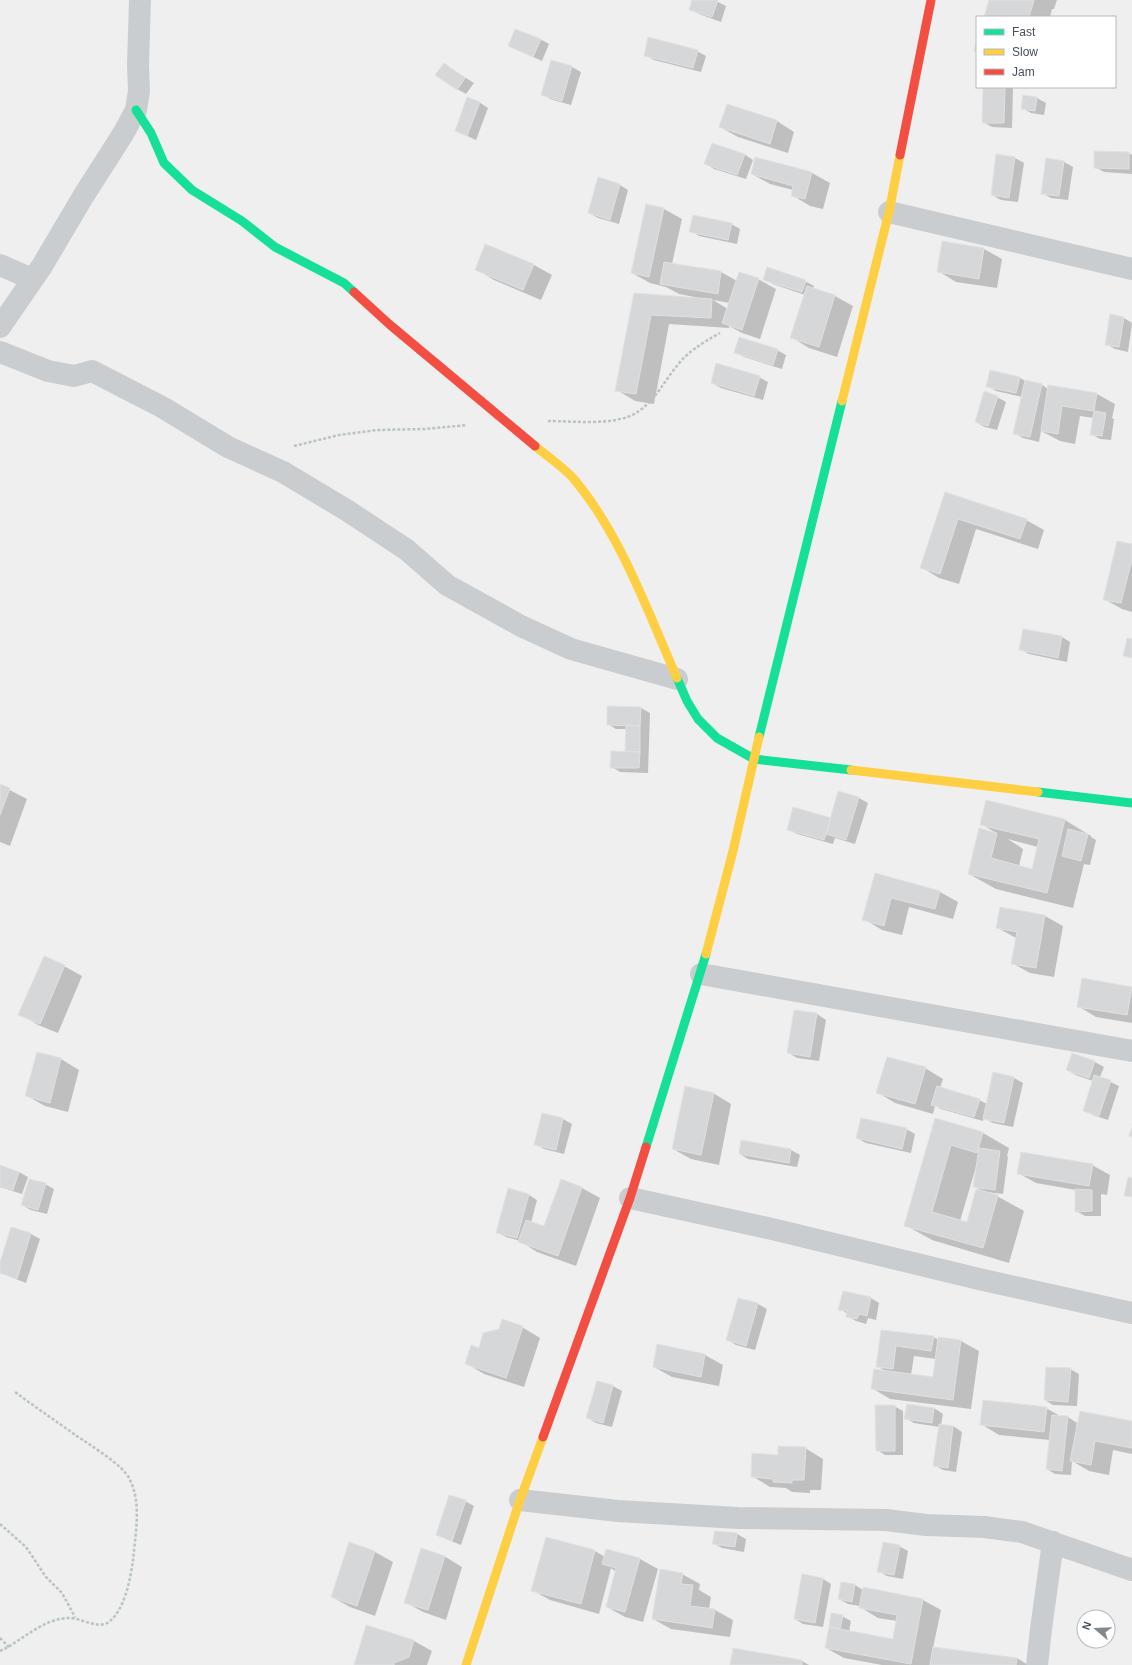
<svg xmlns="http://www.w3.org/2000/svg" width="1132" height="1665" font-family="Helvetica,sans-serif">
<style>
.shadow{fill:#0003;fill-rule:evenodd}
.building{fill:#d6d7d9;stroke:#e1e1e2}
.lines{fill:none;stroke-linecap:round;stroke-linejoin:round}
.path{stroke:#b8c4c0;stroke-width:2.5;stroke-dasharray:3 2;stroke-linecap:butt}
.street{stroke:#cacdd0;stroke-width:22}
.fast{stroke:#16e098;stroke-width:9}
.slow{stroke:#ffcf43;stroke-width:9}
.jam{stroke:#f24e42;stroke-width:9}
</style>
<rect width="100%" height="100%" fill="#efefef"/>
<path class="shadow" d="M693,0H714L726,6L721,22L699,14L690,9Z
M990,0H1057L1054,9H1052L1050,17H985Z
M540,39L549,44L542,61L509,46Z
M697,51L706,56L701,72L654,60L645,55Z
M552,61L572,67L581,72L571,105L550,99L542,94Z
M444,64L474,83L466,94L457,89Z
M984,87H1013L1012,128L992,127L983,122Z
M1024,96L1037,98L1046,103L1044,115L1031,113L1022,108Z
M479,102L488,108L476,140L456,131Z
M777,121L794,132L788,153L738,137L720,127Z
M1129,153L1132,155V174L1104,172L1095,167Z
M744,154L753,160L746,179L714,169L706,164Z
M997,155L1015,158L1024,163L1018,202L1001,200L992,195Z
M756,158L812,173L830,183L823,209L810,206L792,195L793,190L770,184L752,174Z
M1064,162L1073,167L1068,200L1051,198L1042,193Z
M620,185L628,190L619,224L598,218L589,213Z
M647,205L664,209L682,219L672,264L721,272L737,281L758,279L776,289L760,339L742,333L729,326V328L669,324L654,404L635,401L617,390L635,294L694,298V297L679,294L666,287L650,283L632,273ZM713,300L730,303L728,309Z
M731,224L740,229L737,244L699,236L691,231Z
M943,242L984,249L1002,259L997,288L956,282L938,271Z
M486,245L534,265L552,275L541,300L494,280L476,269Z
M764,279L805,281L814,286L813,289L835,296L853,306L837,357L809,348L791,337L805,295L773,284Z
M1111,316L1124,318L1132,323L1128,352L1115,349L1106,344Z
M777,350L786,355L782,369L744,357L735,352Z
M759,377L768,382L763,400L721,388L712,383Z
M1020,378L1027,382L1042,385L1048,389L1097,394L1115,404L1112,418L1114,419L1111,440L1100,439L1091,434L1094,418L1080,416L1075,444L1060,441L1041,431L1039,442L1023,438L1014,433L1022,397L996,391L988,386Z
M997,397L1006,402L997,430L985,427L976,422Z
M945,493L1026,520L1044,530L1038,549L976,529L959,584L939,578L921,567Z
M1132,545V612L1122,609L1104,599Z
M1062,637L1070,642L1067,662L1029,654L1020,649Z
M641,708L650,713L648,773L620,772L612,767L626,752L627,729H616L608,724Z
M0,785L27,799L10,846L0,842Z
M839,792L859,798L868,803L855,844L835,838L833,844L797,834L788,829L831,819Z
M987,801L1065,820L1091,836V837L1096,840L1090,865L1084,864L1073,908L996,889L969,874L996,833L981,824ZM1008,839L1038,847L1033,870L1019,866L1023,849Z
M876,874L940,892L958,902L953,919L909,907L902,935L882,930L864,919Z
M1045,916L1063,926L1054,977L1030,973L1012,963L1016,938L998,928Z
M64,966L82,976L58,1033L38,1025L20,1014Z
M1132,988V1023L1096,1017L1078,1006Z
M817,1014L826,1020L819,1061L797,1058L789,1053Z
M38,1053L61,1059L79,1070L68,1112L45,1106L27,1096Z
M1072,1054L1095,1062L1104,1067L1100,1077L1119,1086L1108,1120L1093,1115L1084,1110L1093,1081L1076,1075L1067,1070Z
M925,1068L943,1079L940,1088L979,1100L987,1104L994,1074L1014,1078L1023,1083L1013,1127L993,1123L984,1118L983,1121L941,1109L935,1106L933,1114L895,1103L877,1092Z
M713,1093L731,1104L719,1165L691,1159L673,1149Z
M543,1114L563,1119L572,1124L564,1154L544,1149L535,1144Z
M936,1120L983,1133L1009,1148L1007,1156L1008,1157L1003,1194L986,1192V1193L997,1196L1024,1211L1009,1263L932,1240L905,1225ZM976,1167H977L974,1186L984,1192L967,1223L960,1221Z
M906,1129L915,1134L911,1153L866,1143L857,1138Z
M742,1141L791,1150L800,1155L797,1167L748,1159L740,1154Z
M1092,1165L1110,1175L1107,1195L1101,1194V1216H1085L1076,1211V1190L1036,1183L1018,1173Z
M0,1166L19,1172L28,1177L22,1194L0,1187Z
M561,1180L582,1188L600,1198L576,1266L537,1252L520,1241L506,1237L497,1232L529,1195L537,1200L531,1223L545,1227Z
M45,1184L54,1189L47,1214L31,1210L22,1205Z
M12,1228L31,1234L40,1239L26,1283L0,1273V1265Z
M871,1298L879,1303L876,1320L868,1318L866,1324L856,1321L847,1316L848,1314L840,1309Z
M739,1299L758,1304L767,1309L755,1350L736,1345L728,1340Z
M522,1327L540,1338L524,1387L484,1374L466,1363L479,1349Z
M882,1331L933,1337L939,1340L961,1341L979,1351L971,1409L890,1399L872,1388L887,1372L877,1366ZM914,1356L936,1359L934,1378L911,1375Z
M658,1345L705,1355L723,1365L719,1386L672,1377L654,1367Z
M1070,1369L1079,1374L1077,1406L1053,1405L1045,1400Z
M613,1386L622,1391L612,1427L596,1423L588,1418Z
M907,1405L934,1408L943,1414L941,1425L953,1426L962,1432L956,1472L943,1470L934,1465L939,1427L914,1423L905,1418Z
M894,1406L903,1411V1455H885L877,1450Z
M1046,1408L1062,1417H1068L1077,1423L1076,1429L1132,1422V1454L1113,1450L1109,1475L1089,1471L1072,1461L1071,1475L1055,1474L1047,1469L1050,1440L999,1435L981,1424Z
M805,1448L823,1459L821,1490H810V1493L792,1492L786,1488L770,1487L752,1476L779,1456Z
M465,1501L474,1506L461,1545L446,1539L437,1534Z
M715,1532L737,1534L746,1539L744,1552L722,1548L713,1543Z
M546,1538L595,1551L605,1557L640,1559L658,1569L643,1622L625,1617L607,1607L616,1572L611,1568L599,1614L550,1600L532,1590Z
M350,1544L375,1552L393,1562L375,1616L350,1607L332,1597Z
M899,1546L908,1551L903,1579L887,1576L878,1571Z
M444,1556L462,1567L446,1620L423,1612L405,1602Z
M682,1574L700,1584L699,1590L711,1597L709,1609L715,1610L733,1620L730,1637L671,1629L653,1619Z
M823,1579L831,1584L823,1627L803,1624L795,1619Z
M855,1585L863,1590L923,1600L941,1610L933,1648L1017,1658L1028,1665H882L844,1658L826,1648L832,1614L842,1616L851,1621L849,1632L894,1640L897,1621L878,1618L860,1607V1606L848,1604L839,1599Z
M367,1626L414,1641L432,1651L427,1665H355Z
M734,1649L802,1661L809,1665H731Z"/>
<path class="building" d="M692,0H718L712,17L689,10Z
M989,0H1034L1029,17H984Z
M515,29L541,39L533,57L508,46Z
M648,37L698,50L693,68L644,56Z
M977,40V52L974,51Z
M551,60L572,66L562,101L541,95Z
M444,63L465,78L457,90L435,75Z
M983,87H1005L1004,123H982Z
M1023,95L1037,97L1035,111L1021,109Z
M467,97L480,102L467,136L455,131Z
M727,104L777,120L770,144L719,127Z
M712,143L745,154L737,175L704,164Z
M1094,151L1129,152V169L1094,168Z
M996,154L1015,157L1009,198L991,195Z
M755,157L812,172L805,199L791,196L793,186L751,174Z
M1046,158L1064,161L1059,196L1041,194Z
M598,177L620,184L610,220L588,213Z
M646,204L664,208L649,277L631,273Z
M693,215L732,223L728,240L689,232Z
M942,241L984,248L979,279L937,272Z
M485,244L534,264L523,290L475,270Z
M664,262L721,271L718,294L660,284Z
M767,267L806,280L802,292L763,280Z
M739,272L759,278L742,330L722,323Z
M807,286L835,295L819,347L790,338Z
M634,293L712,299L711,318L651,315L636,394L615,391Z
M1110,314L1124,317L1119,347L1105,345Z
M739,337L778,349L773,365L734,353Z
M716,363L760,376L754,396L711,383Z
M990,370L1020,377L1016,393L986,387Z
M1025,380L1042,384L1030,437L1013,434Z
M1048,385L1097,393L1094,411L1062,406L1058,434L1041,431Z
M984,391L998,396L988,426L975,422Z
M1094,411L1106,413L1102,436L1090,435Z
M945,492L1027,519L1020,539L958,519L940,574L920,568Z
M1117,541L1132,544V559L1121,603L1103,600Z
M1023,629L1062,636L1058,658L1019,650Z
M1127,638L1132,639V658L1123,656Z
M607,706L641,707L640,726L607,725Z
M626,725L640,726V752L625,751Z
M611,751L640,752L639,768H610Z
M0,784L10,788L0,815Z
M838,791L859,797L846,840L826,834Z
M986,800L1065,819L1047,893L968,874L979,828L997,833L991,858L1032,869L1039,839L980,825Z
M793,807L831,818L824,840L787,830Z
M1068,829L1088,834L1081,861L1062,856Z
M875,873L940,891L935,909L891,898L884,926L862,920Z
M1000,907L1045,915L1036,968L1011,964L1017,932L996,928Z
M44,956L65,965L40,1024L18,1015Z
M1082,978L1132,987L1127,1015L1077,1007Z
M794,1010L817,1013L810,1057L787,1053Z
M37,1052L61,1058L50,1103L25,1096Z
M1072,1053L1095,1061L1089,1078L1066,1070Z
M887,1057L926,1067L915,1104L876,1093Z
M993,1072L1014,1077L1004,1123L983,1119Z
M1094,1075L1111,1080L1099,1116L1083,1111Z
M685,1086L714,1093L701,1155L672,1149Z
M937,1086L980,1099L974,1117L931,1105Z
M542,1113L563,1118L556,1150L534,1145Z
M861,1118L907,1128L902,1149L856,1138Z
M935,1118L983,1132L977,1153L951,1145L932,1212L967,1222L976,1189L998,1195L983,1248L904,1226Z
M1132,1127V1137L1129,1136Z
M741,1140L791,1149L789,1163L739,1154Z
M979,1148L1000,1151L995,1190L973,1187Z
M1021,1152L1093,1164L1089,1186L1017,1174Z
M0,1165L19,1172L13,1190L0,1186Z
M1128,1177L1132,1178V1197L1124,1196Z
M29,1179L46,1183L38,1210L21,1205Z
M561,1179L582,1187L558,1256L518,1242L526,1220L544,1226Z
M508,1188L529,1194L517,1238L496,1233Z
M1075,1189L1092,1190V1211L1075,1212Z
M11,1227L31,1233L17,1279L0,1273V1262Z
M843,1291L871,1297L867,1316L859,1314L857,1319L846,1317L847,1311L838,1310Z
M738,1298L758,1303L746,1346L726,1340Z
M502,1319L523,1326L506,1378L465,1364L471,1345L479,1348L483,1333L499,1329Z
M881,1330L934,1336L931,1351L896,1346L893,1369L876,1367Z
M938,1337L961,1340L953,1400L871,1389L874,1369L933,1377Z
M657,1344L705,1354L701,1377L653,1367Z
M1046,1367L1071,1368L1068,1402L1044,1400Z
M597,1381L613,1385L603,1423L586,1418Z
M983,1400L1047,1407L1044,1432L980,1425Z
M907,1404L934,1408L932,1423L904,1419Z
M875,1405H895V1451H876Z
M1080,1411L1132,1421V1448L1095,1441L1091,1465L1070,1461Z
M1052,1415L1068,1416L1062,1471L1046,1469Z
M939,1424L953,1426L948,1468L933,1466Z
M778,1446L806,1447L804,1480H792V1483L773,1482V1479L751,1477L752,1453L778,1455Z
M449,1495L466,1500L452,1541L436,1535Z
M715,1531L737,1533L735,1547L712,1544Z
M546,1537L595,1550L581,1604L531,1591Z
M349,1542L375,1551L357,1606L331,1597Z
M883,1542L900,1545L894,1575L877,1572Z
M421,1548L445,1556L428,1610L404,1603Z
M606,1549L640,1558L625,1612L606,1607L616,1568L602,1564Z
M660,1569L683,1573L681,1584L693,1585L690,1606L715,1609L712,1628L652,1619Z
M802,1574L823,1578L815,1623L794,1619Z
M841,1582L855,1584L852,1602L838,1599Z
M863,1587L923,1599L911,1664L825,1648L829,1627L893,1639L897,1615L859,1608Z
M831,1613L843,1615L840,1629L829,1627Z
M366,1625L414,1640L409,1657L394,1663V1665H354Z
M933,1647L1017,1658L1016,1665H930Z
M733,1648L802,1660V1665H730Z"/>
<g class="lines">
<path class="path" d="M548,421C573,421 615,426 636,413C656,401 666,377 682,360C693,348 706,341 720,333
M294,446L339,435L377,430L425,429L467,425
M0,1524L26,1547L46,1577L62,1593L75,1617
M0,1638L9,1647
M0,1651C22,1641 42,1619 68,1618C80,1617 97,1630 109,1622C125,1609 130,1580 133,1561C135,1535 142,1504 130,1480C124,1465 88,1444 74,1434C54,1420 34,1406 15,1392"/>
<path class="street" d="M889,212L1132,269
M0,265L32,279
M0,327L42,266L84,195L123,134L136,110L139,91L138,65L140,0
M0,352L48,371L74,376L92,371L162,407L228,447L283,472L348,511L407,550L447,585L521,626L571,649L677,679
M701,974L1132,1051
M630,1198L772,1229L979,1279L1132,1313
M520,1500L618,1511L738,1518L886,1520L926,1525L984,1527L1022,1532L1132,1570
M1037,1665L1041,1629L1053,1542"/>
<path class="fast" d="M136,110L151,133L164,163L192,190L242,221L275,247L344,283L354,292
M677,678L687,701L698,719L717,738L754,759L851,770
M759,737L842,401
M1038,792L1132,803
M646,1147L706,954"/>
<path class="slow" d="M842,401L889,212L900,155
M535,446C547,456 562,466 573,478C620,533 648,612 677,678
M851,770L1038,792
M706,954L733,851L759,737
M466,1665L520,1500L543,1437"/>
<path class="jam" d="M900,155L931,0
M354,292L389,324L535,446
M543,1437L630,1198L646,1147"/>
</g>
<rect x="976" y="16" width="140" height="72" fill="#ffffff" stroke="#b5b9bd"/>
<rect x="984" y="29" width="20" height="6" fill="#16e098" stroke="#b5b9bd"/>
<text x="1012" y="36" font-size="12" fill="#46505b">Fast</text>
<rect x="984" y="49" width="20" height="6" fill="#ffcf43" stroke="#b5b9bd"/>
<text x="1012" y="56" font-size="12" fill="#46505b">Slow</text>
<rect x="984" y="69" width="20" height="6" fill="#f24e42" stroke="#b5b9bd"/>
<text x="1012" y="76" font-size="12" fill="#46505b">Jam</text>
<g transform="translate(1096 1629) rotate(289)"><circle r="19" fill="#ffffff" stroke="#b5b9bd"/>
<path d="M0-3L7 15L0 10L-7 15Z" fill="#81888f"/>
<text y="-6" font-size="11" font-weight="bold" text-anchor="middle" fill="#46505b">N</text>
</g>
</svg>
